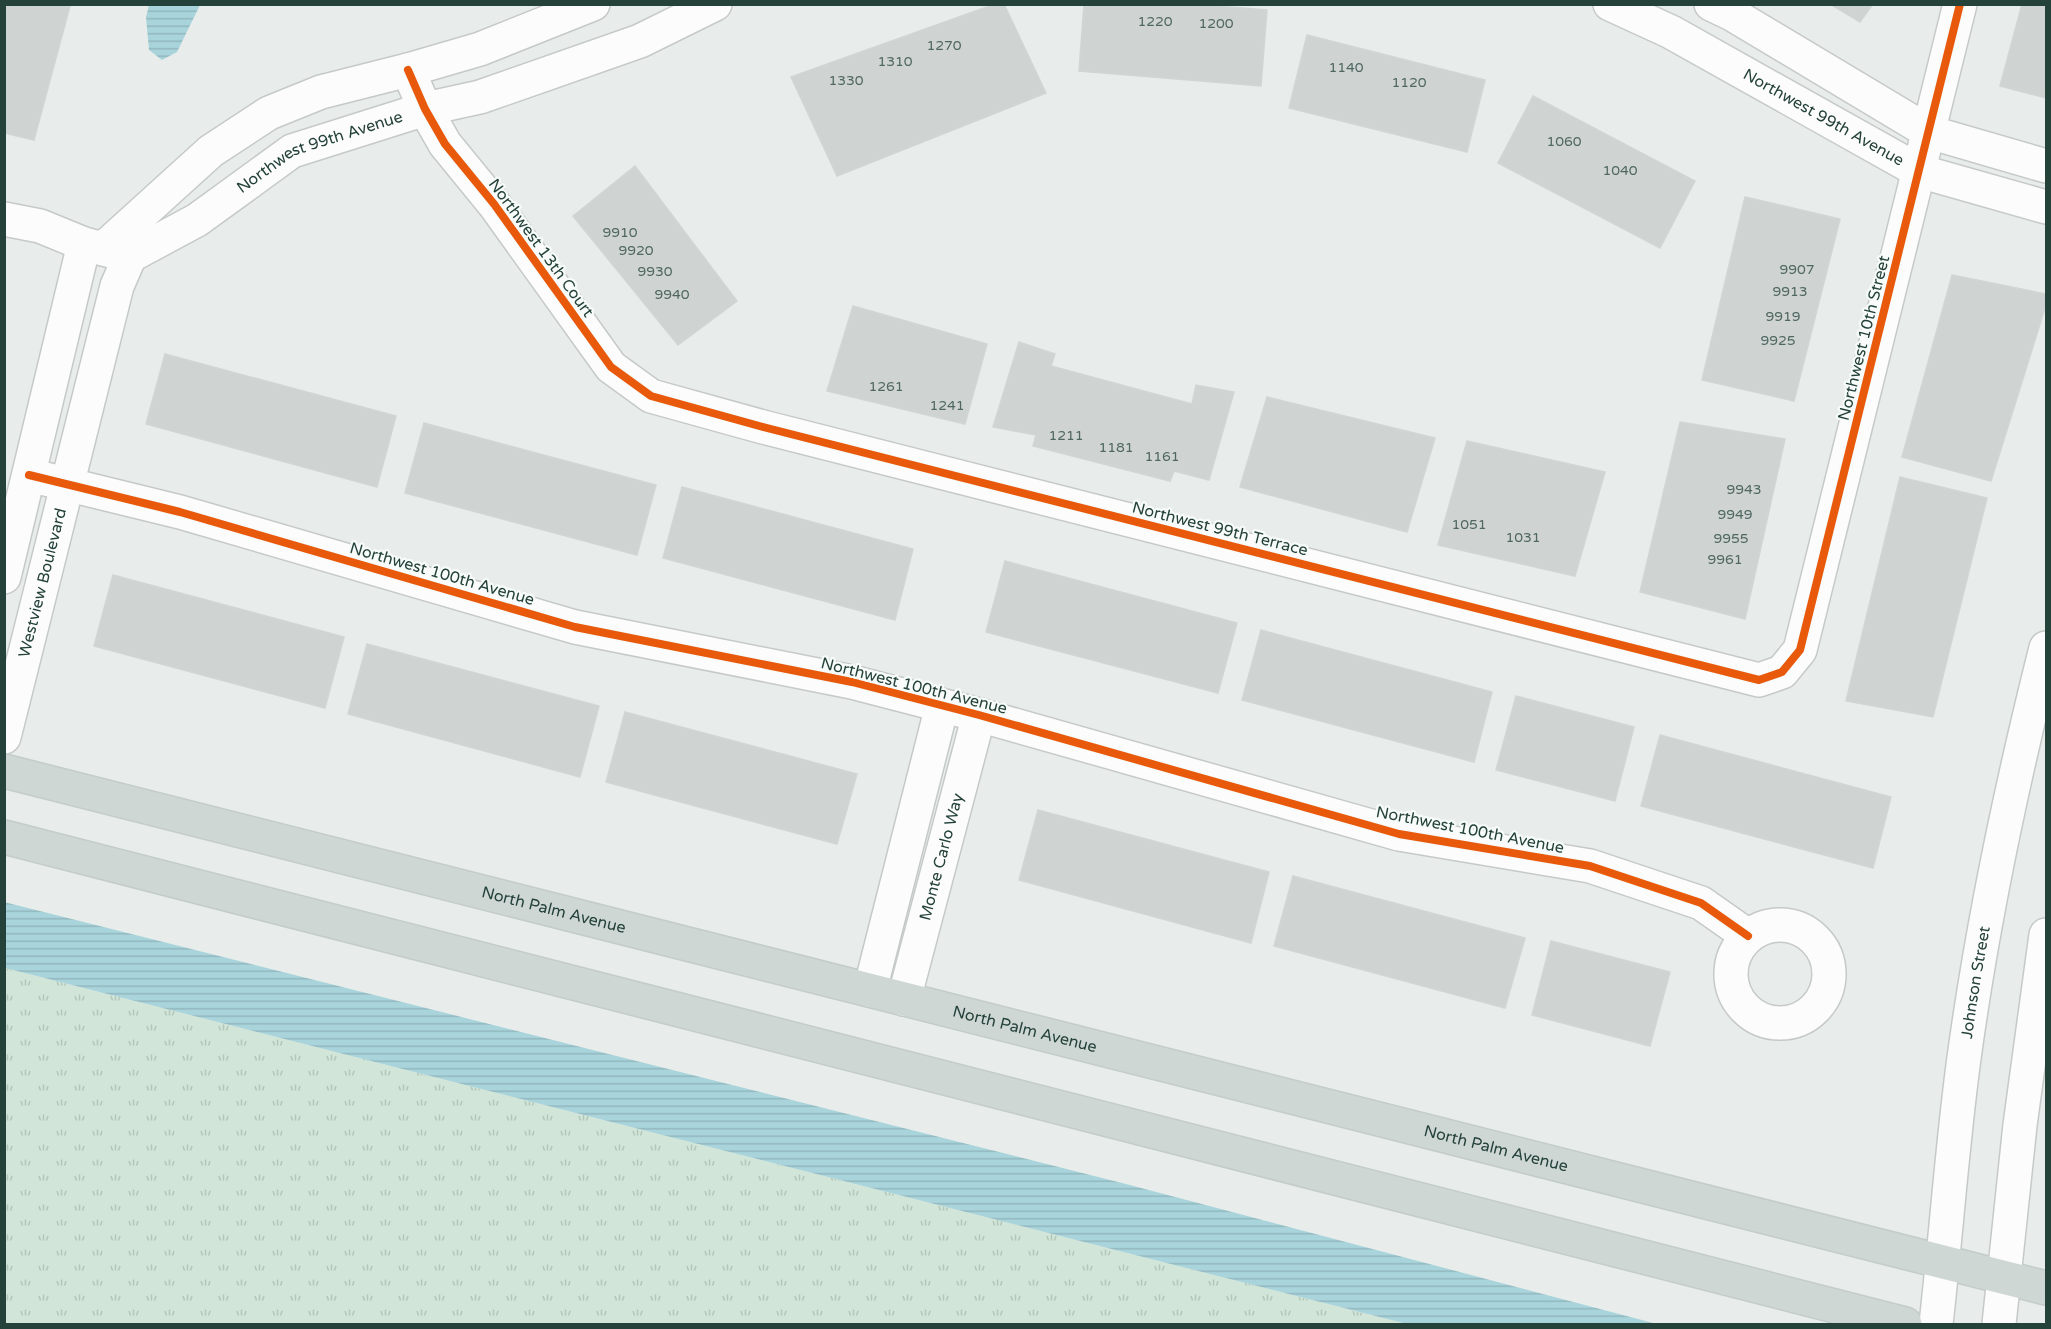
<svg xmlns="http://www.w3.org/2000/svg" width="2051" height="1329" font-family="'Varela Round',sans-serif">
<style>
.grass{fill:url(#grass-tufts)}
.water{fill:url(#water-rules)}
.building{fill:#cfd4d2;stroke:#d1d6d4;stroke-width:1.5}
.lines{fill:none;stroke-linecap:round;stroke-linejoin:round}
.minor-casing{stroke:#c5cac8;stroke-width:36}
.major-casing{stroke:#c3ccc9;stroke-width:36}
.minor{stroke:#fcfcfc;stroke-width:33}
.major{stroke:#cfd7d5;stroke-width:33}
.cycleway-casing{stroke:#f7fbf9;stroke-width:11}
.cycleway{stroke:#e8590c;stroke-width:8}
.labels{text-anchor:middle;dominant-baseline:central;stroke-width:4.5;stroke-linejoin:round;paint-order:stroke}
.number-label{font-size:14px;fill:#506761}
.street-label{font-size:16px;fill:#24423a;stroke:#f7fbf9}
</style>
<defs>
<pattern id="grass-tufts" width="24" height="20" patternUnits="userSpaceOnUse" patternTransform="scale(1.5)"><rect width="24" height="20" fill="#d1e6d8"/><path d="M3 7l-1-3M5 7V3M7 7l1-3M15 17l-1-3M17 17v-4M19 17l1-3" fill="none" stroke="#b3c6ba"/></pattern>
<pattern id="water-rules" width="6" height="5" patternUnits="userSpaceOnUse" patternTransform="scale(1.5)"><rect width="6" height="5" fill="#a9d4db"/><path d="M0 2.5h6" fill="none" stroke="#91b7bd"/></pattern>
</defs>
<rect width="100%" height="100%" fill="#e8edeb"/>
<path class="grass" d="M5,968L1407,1324H5Z"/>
<path class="water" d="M149,5H200L177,52L162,60L149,50L146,17Z
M4,902L1126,1184L1657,1324H1407L5,968Z"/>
<path class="building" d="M4,4L70,6L34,140L4,133Z
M995,4H1004L1046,93L837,176L791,77Z
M1084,4H1192L1267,10L1261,86L1079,71Z
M1830,4H1873L1860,22Z
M2022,4H2046V98L2000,86Z
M1307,35L1485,80L1467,152L1289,108Z
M1533,96L1695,181L1660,248L1498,163Z
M635,166L737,301L678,345L573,216Z
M1745,197L1840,219L1794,401L1702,380Z
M1952,275L2046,294V305L1991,481L1902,457Z
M853,306L987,344L965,424L827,391Z
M1019,342L1055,354L1051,366L1192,404L1196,385L1234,392L1209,480L1174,471L1170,481L1033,446L1036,435L993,427Z
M165,354L396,416L377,487L146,424Z
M1267,397L1435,438L1407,532L1240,487Z
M1680,422L1785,439L1745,619L1640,592Z
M424,423L656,485L637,555L405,493Z
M1467,441L1605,472L1575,576L1438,545Z
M1900,477L1987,498L1933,717L1846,701Z
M682,487L913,549L895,620L663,558Z
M1005,561L1237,623L1218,693L986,632Z
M113,575L344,637L325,708L94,646Z
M1261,630L1492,692L1474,762L1242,700Z
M367,644L599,706L580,777L348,714Z
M1516,696L1634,727L1615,801L1496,770Z
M625,712L857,774L837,844L606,782Z
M1660,735L1891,797L1873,868L1641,806Z
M1038,810L1269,872L1251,943L1019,880Z
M1293,876L1525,938L1505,1008L1274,946Z
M1551,941L1670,972L1650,1046L1532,1015Z"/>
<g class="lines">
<defs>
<g id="minor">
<path id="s1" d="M1610,4L1671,32L1919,171L2046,207"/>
<path d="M1711,4L1732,14L1929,132L2046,166"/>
<path d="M408,70L425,109L445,144L494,204L611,367L651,396L763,427L1759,680L1782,672L1800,650L1960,4"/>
<path id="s2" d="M4,219L40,226L84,244L130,256L197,220L292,151L425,109L480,97L640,41L715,4"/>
<path d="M104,248L211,151L269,113L321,92L408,70L480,49L593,4"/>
<path d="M29,475L180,512L575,627L852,682L979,715L1399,834L1590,866L1701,903L1748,936"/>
<path d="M4,577L84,244"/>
<path id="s3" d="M4,737L117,286L130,256"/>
<circle cx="1780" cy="974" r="49"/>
<path d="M870,990L942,706"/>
<path id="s4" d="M904,999L979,715"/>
<path id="s5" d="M1936,1324C1946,1236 1952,1146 1964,1058C1983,919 2012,783 2046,648"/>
<path d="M1999,1324L2020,1125L2046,935"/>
</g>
<g id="major">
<path id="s6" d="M4,771L2046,1288"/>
<path d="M4,837L1905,1324"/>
</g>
</defs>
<use href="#minor" class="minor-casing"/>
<use href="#major" class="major-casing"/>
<use href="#minor" class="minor"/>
<use href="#major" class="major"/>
<defs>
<path id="cycleway" d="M408,70L425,109L445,144L494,204L611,367L651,396L763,427L1759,680L1782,672L1800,650L1960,4
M29,475L180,512L575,627L852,682L979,715L1399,834L1590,866L1701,903L1748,936"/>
</defs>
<use href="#cycleway" class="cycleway-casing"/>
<use href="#cycleway" class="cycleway"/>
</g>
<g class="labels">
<g class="number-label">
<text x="1155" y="21">1220</text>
<text x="1216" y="23">1200</text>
<text x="944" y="45">1270</text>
<text x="895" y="61">1310</text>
<text x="1346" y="67">1140</text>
<text x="846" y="80">1330</text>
<text x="1409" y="82">1120</text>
<text x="1564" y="141">1060</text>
<text x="1620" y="170">1040</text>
<text x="620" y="232">9910</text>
<text x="636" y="250">9920</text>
<text x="1797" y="269">9907</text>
<text x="655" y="271">9930</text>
<text x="1790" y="291">9913</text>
<text x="672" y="294">9940</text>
<text x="1783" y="316">9919</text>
<text x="1778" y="340">9925</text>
<text x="886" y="386">1261</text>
<text x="947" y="405">1241</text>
<text x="1066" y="435">1211</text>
<text x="1116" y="447">1181</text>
<text x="1162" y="456">1161</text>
<text x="1744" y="489">9943</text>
<text x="1735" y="514">9949</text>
<text x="1469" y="524">1051</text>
<text x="1523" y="537">1031</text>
<text x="1731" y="538">9955</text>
<text x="1725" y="559">9961</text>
</g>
<g class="street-label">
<text stroke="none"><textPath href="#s1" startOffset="242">Northwest 99th Avenue</textPath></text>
<text stroke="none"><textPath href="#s2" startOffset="350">Northwest 99th Avenue</textPath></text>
<text transform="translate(541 248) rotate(54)">Northwest 13th Court</text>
<text transform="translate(1864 338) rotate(-76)">Northwest 10th Street</text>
<text transform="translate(1220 529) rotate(14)">Northwest 99th Terrace</text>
<text transform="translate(442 574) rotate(16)">Northwest 100th Avenue</text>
<text stroke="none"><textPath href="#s3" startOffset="159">Westview Boulevard</textPath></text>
<text transform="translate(914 686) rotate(14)">Northwest 100th Avenue</text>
<text transform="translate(1470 830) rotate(11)">Northwest 100th Avenue</text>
<text stroke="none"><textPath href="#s4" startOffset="147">Monte Carlo Way</textPath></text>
<text stroke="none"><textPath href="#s6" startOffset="567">North Palm Avenue</textPath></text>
<text stroke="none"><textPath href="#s5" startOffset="344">Johnson Street</textPath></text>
<text stroke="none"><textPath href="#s6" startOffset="1053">North Palm Avenue</textPath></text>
<text stroke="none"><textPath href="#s6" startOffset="1539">North Palm Avenue</textPath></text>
</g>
</g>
<rect width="2051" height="1329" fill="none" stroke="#24423a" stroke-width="12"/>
</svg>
